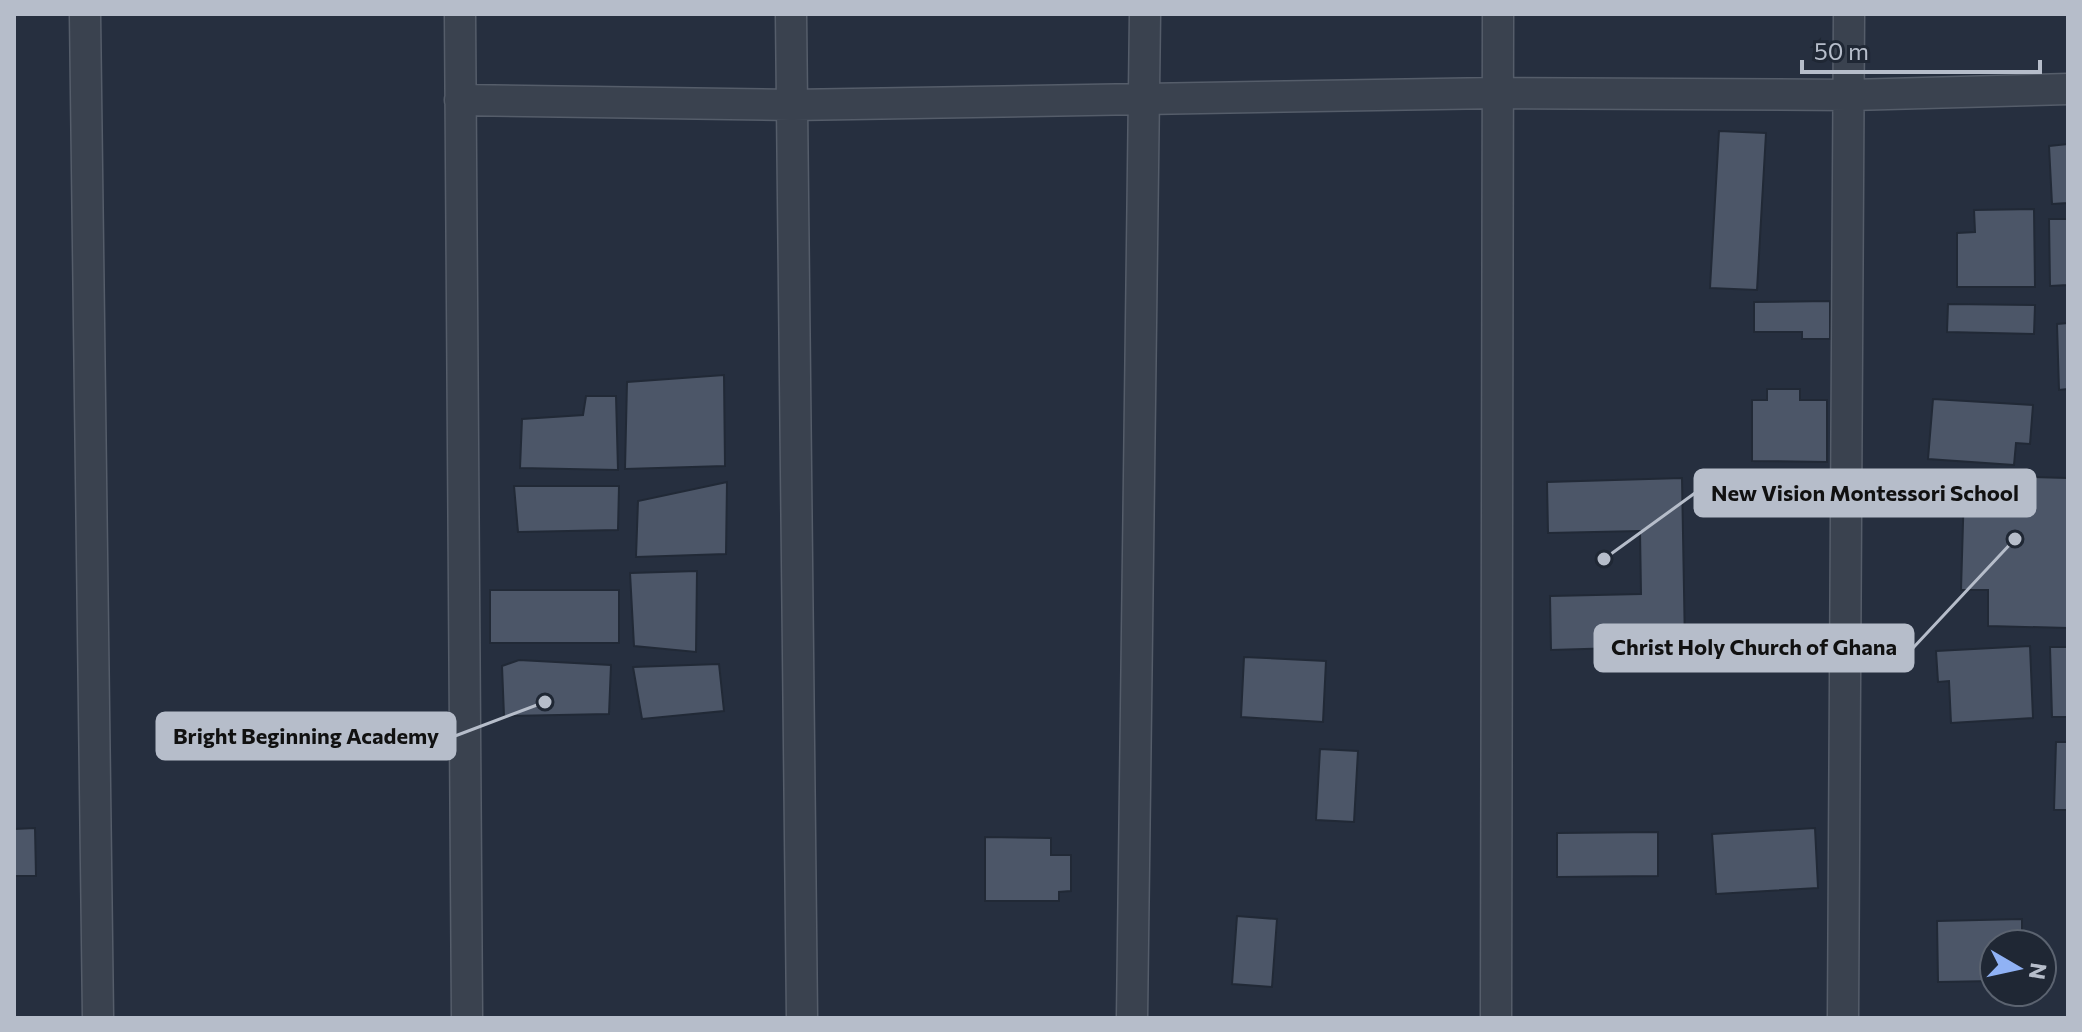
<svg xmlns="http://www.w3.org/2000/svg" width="2082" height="1032" font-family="Commissioner,sans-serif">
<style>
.building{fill:#4c5668;stroke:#212936;stroke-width:2}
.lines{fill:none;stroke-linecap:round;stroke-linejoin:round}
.street-casing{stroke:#555d6a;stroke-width:33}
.street{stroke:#3a424f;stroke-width:30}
.leader{fill:none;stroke:#b6bdca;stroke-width:3}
.callout-dot{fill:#b6bdca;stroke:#1f2734;stroke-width:3}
.callout{fill:#b6bdca;stroke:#b6bdca;stroke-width:3}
.callout-label{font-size:22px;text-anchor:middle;font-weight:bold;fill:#111}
</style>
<rect width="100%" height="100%" fill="#262f3f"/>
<path class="building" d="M1719,131L1766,133L1757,290L1710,288Z
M2068,144V203L2052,204L2049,146Z
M2034,209L2035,287H1957V233L1975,232L1974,210Z
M2049,219H2068V285L2050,286Z
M1830,301V339H1802V332H1754V302Z
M1948,304L2035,305L2034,334L1947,332Z
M2068,323V389L2059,390L2057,324Z
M724,375L725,466L625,469L627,382Z
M1767,389H1800V400H1827V462L1752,461V400H1767Z
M586,396H616L618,470L520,468L522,419L583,415Z
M1933,399L2033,405L2030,444L2016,443L2014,465L1928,459Z
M1987,476L2068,478V628L1988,626V590H1961L1964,489H1987Z
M1682,478L1685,646L1551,650L1550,596L1641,594L1640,531L1548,533L1547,482Z
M727,482L726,554L636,557L638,501Z
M514,486H619L618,530L518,532Z
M697,571L696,652L634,646L630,573Z
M490,590H619V643H490Z
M2030,646L2033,718L1951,723L1949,681L1938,682L1936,651Z
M2050,647H2068V717H2052Z
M1244,657L1326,661L1323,722L1241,717Z
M519,660L611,665L609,714L504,716L502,666Z
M719,664L724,711L642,719L633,667Z
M2056,742H2068V810H2054Z
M1320,749L1358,751L1354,822L1316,820Z
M35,828L36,876H14V829Z
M1815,828L1818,888L1716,894L1712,834Z
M1658,832V876L1557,877V833Z
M985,837L1051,838V855H1071V891L1059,892V901H985Z
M1237,916L1277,919L1272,987L1232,984Z
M2022,919V944H1994V981L1938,982L1937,921Z"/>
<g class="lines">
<defs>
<path id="street" d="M85,14L98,1018
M460,14L467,1018
M791,14L802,1018
M460,100L792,105L1497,93L1851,95L2068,89
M1132,1018L1145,14
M1496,1018L1498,14
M1843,1018L1849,14"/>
</defs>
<use href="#street" class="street-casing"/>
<use href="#street" class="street"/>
</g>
<path class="leader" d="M1604 559L1695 493M2015 539L1913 648M545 702L455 736"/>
<g class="callout-dot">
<circle cx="1604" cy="559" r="8"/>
<circle cx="2015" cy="539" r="8"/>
<circle cx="545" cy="702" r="8"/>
</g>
<g class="callout">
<rect x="1695" y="470" width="340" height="46" rx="8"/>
<rect x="1595" y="625" width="318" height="46" rx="8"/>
<rect x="157" y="713" width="298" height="46" rx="8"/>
</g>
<g class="callout-label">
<text x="1865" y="501">New Vision Montessori School</text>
<text x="1754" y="655">Christ Holy Church of Ghana</text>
<text x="306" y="744">Bright Beginning Academy</text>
</g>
<rect width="2082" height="1032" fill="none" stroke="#b6bdca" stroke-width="32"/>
<g transform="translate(2018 968) rotate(99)"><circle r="38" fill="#1f2734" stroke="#5b6370" stroke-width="2"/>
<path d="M0-6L14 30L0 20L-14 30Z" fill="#90b2f5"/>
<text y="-12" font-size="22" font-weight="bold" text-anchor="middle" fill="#b6bdca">N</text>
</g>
<path d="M1802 60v12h238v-12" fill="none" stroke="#b6bdca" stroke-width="4"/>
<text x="1814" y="60" font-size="24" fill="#b6bdca" stroke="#1f2734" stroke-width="6" paint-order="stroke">50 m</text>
</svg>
